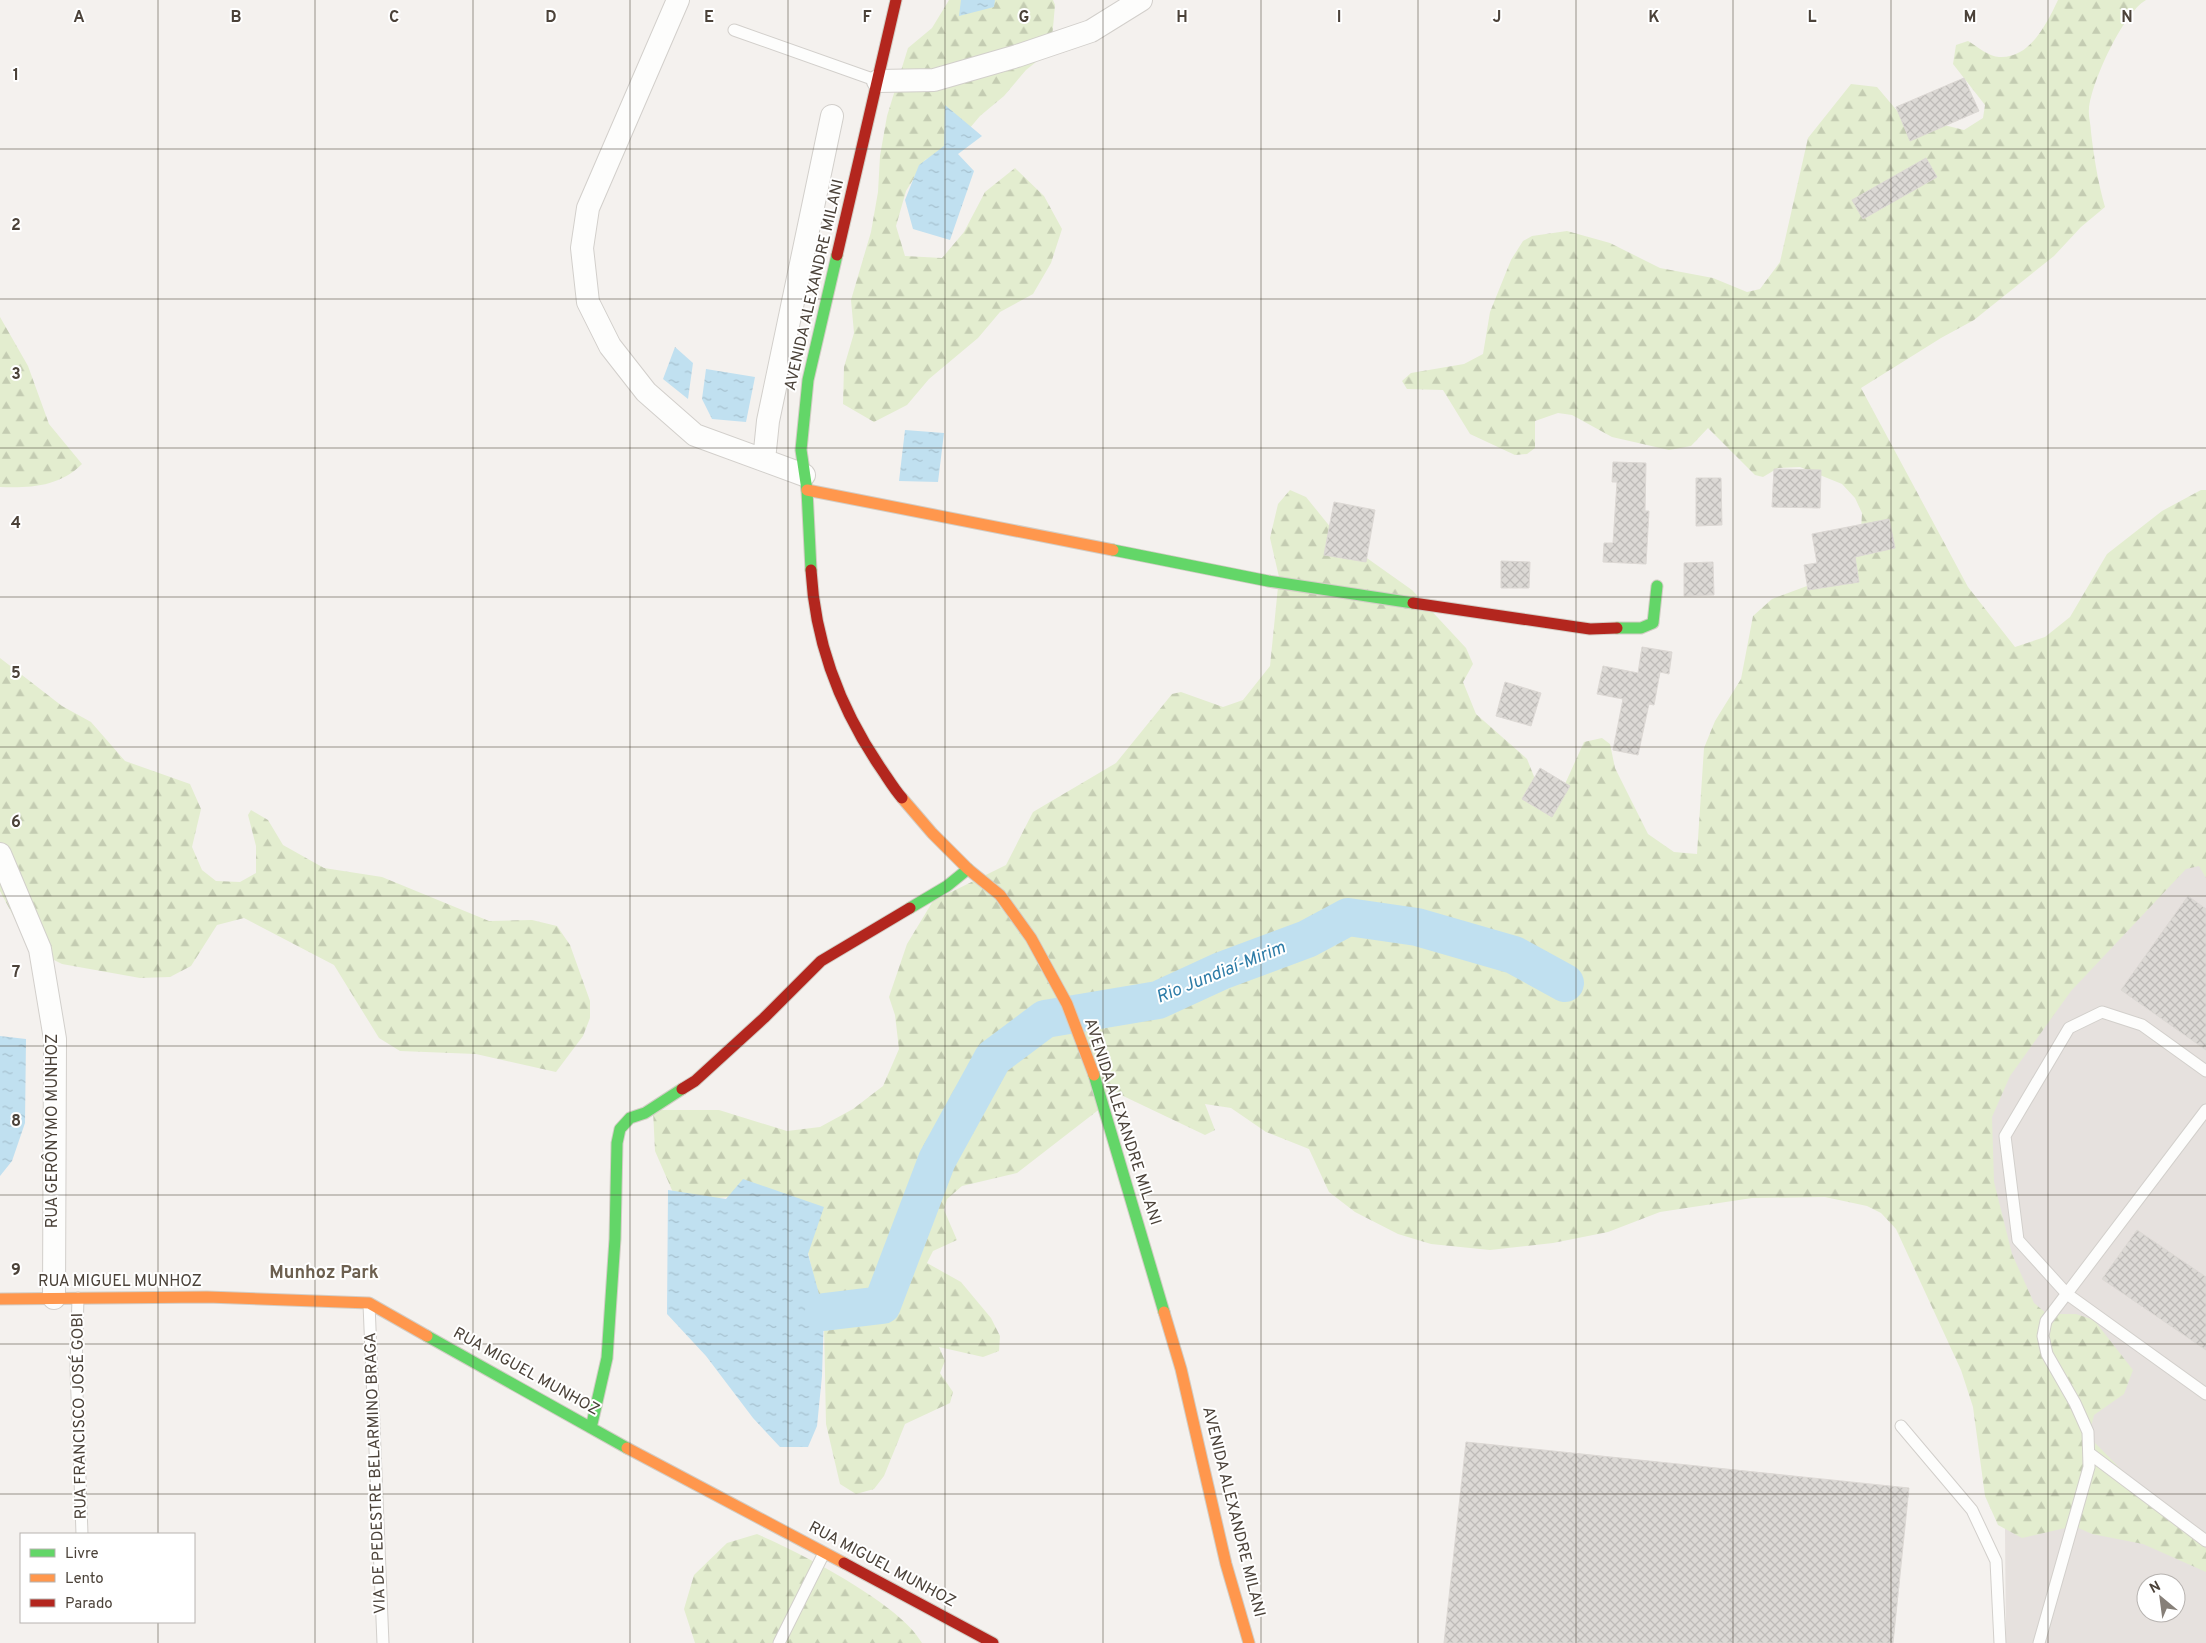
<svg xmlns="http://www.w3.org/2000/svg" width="2206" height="1643" font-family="Overpass,sans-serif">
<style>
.industrial{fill:#e6e1de;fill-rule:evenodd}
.forest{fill:url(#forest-firs)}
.water{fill:url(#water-ripples)}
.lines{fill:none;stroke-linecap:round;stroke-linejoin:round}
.river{stroke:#c0e0f0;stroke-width:38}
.building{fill:url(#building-cross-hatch);stroke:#dcd8d4}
.lane-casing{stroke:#d2cfcb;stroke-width:13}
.street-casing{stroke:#d2cfcb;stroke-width:24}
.fast-casing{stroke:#d2cdc5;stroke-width:13}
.slow-casing{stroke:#d2cdc5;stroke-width:13}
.jam-casing{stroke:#d2cdc5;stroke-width:13}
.lane{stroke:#fdfdfc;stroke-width:11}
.street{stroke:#fdfdfc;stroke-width:22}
.fast{stroke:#63d668;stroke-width:11}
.slow{stroke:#ff974d;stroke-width:11}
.jam{stroke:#b3261e;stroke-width:11}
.grid{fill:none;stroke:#4b4239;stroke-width:1;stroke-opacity:0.55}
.labels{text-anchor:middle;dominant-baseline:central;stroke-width:4;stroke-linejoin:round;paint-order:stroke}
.street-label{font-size:16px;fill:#4b4239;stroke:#fff}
.water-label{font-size:18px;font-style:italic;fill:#2e7ca7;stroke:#fff}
.neighbourhood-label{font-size:18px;font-weight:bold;fill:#6d6050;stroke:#fff}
.grid-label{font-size:16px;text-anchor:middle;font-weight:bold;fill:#4b4239;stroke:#fff;stroke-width:4;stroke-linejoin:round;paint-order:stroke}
</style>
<defs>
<pattern id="forest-firs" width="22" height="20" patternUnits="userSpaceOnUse" patternTransform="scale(1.25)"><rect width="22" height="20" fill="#e3edcf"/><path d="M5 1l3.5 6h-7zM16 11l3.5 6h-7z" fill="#c4ccb2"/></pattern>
<pattern id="water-ripples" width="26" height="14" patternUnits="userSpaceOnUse" patternTransform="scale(1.25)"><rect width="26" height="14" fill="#c0e0f0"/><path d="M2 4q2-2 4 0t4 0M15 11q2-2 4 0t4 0" fill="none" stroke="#a6c1cf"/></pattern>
<pattern id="building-cross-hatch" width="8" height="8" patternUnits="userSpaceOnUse" patternTransform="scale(1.25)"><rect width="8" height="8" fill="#dcd9d5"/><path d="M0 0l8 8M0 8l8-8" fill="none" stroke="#bebbb8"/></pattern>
</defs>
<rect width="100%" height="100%" fill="#f4f1ee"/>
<path class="industrial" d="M2206,856V1643H2006L2004,1418L1943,1010ZM2146,1583H2176V1613H2146Z"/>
<path class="forest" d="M949,0H1053L1055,5L1051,50L1026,70L1004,96L980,116L958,142L925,160L906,191L896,226L905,256L942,258L964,232L985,192L1015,168L1044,196L1062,229L1051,263L1033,294L1000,312L978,338L929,379L907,405L874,422L843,404L844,367L854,333L851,300L871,232L878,192L880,156L887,116L908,48L932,28Z
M2058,0H2146C2123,13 2091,83 2089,109C2088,116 2091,125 2091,132C2094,158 2098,182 2105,207L2081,227L2054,256L1974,320L1941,338L1861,388L1968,587L2015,647L2045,637L2070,617L2107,554L2162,511L2201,490H2206V878L2199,866L2186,869L2071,991L2010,1076L1992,1117L1994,1182L2012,1254L2034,1303L2047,1314H2076L2094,1320L2133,1370L2124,1394L2094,1415L2091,1427L2094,1442L2170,1519L2206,1548V1572L2143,1544L2092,1534L2074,1526L2022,1538L1998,1525L1985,1496L1973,1407L1961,1370L1896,1229L1881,1213L1867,1206L1825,1197L1752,1198L1660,1212L1608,1232L1553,1243L1490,1250L1431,1244L1398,1234L1355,1212L1329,1192L1309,1149L1266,1132L1231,1108L1205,1104L1215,1130L1205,1135L1119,1094L1017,1173L962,1186L947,1199L944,1210L957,1240L933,1251L927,1263L961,1282L991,1318L1000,1336L999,1351L983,1357L939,1347L945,1361L940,1373L953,1392L950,1403L905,1424L884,1476L874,1489L856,1494L840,1484L826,1424L824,1324L804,1234L727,1197L685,1201L675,1197L655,1151L653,1110H719L787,1131L820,1127L853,1109L883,1086L899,1049L895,1015L889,997L907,944L933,901L1006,865L1033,812L1116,763L1172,694L1181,692L1223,707L1243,700L1270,666L1279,577L1270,538L1278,504L1290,490L1306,497L1340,539L1412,590L1466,648L1473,664L1463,682L1476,714L1527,759L1541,794L1560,795L1584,742L1602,738L1610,744L1615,768L1648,834L1674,852L1697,854L1704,748L1715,721L1741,679L1753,616L1772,599L1815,583L1861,530L1862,513L1855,498L1842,484L1800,467L1778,468L1763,477L1755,475L1708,428L1691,446L1669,450L1612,437L1572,415L1558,413L1535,421V448L1527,454L1515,455L1470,434L1443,390L1407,389L1402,381L1411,373L1464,364L1483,354L1490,312L1511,260L1523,241L1532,236L1567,231L1610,243L1660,268L1713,278L1747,292L1760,289L1780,262L1808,138L1851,84L1877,87L1910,126L1940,124L1964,130L1983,118L1985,105L1953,64L1956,45L1968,41C1976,46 1990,57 1999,57C2030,59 2047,23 2058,0Z
M0,317L28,366L49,424L82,464C59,487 30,488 0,487Z
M0,658L62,706L91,722L125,761L190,784L201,809L192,847L202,870L216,881L240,882L256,873V846L248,815L251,810L268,820L283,845L324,868L382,877L489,921L532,920L557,926L570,945L590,1001V1018L583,1036L556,1072L476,1054L400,1051L379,1038L334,965L244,918L217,925L191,966L170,977L140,978L62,964L38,952L25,938L0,891Z
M757,1534C799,1552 901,1604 922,1643H695L684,1609L694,1575L727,1543Z"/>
<path class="water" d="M961,0H995L994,7L959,16Z
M945,105L982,136L958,154L974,171L950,240L913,229L905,200L919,165L944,146Z
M675,347L693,363L688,399L663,379Z
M706,369L755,377L746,422L712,419L702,399Z
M905,430L944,433L938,482L899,481Z
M0,1036L26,1039L25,1123L12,1161L0,1176Z
M743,1179L824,1207L808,1254L824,1312L822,1376L817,1426L808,1447H780L753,1418L706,1356L667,1314L668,1190L726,1199Z"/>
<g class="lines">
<path class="river" d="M824,1312L882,1305L937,1160L993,1058L1045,1019L1158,1000L1221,971L1307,939L1348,917L1417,927L1514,955L1565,983"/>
</g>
<path class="building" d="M1964,78L1979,111L1910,141L1896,107Z
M1926,158L1937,177L1863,219L1852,200Z
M1613,462L1646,463L1645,511H1649L1646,564L1603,562L1604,543H1613L1617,482H1612Z
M1774,469L1821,470L1820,508L1772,507Z
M1696,478H1721L1722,525L1696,526Z
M1334,502L1375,510L1366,562L1324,555Z
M1889,519L1895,548L1855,557L1859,582L1808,590L1804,565L1817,563L1812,534Z
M1501,561L1530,562L1529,588H1501Z
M1713,562L1714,595L1684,596V563Z
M1642,647L1672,652L1669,674L1660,672L1654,705L1649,704L1638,755L1613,750L1623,699L1597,694L1603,666L1638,673Z
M1505,682L1541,693L1531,726L1496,716Z
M1540,768L1570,786L1552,817L1522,799Z
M2188,896L2206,909V1050L2121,990Z
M2137,1230L2206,1277V1350L2102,1279Z
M1466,1442L1909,1488L1893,1643H1444Z"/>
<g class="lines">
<defs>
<path id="lane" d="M734,30L878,81
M2206,1071L2142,1025L2102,1012L2069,1028L2005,1136L2018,1240L2067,1294L2206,1394
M78,1298L76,1368L82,1534
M369,1304L383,1643
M1901,1426L1972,1510L1996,1561L2000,1643
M2089,1453L2206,1541
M779,1643L824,1553
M2039,1643L2089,1467L2088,1432L2075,1403L2047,1354L2043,1336L2046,1321L2206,1110"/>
<path id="street" d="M678,0L588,208L582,248L588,302L610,346L646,392L695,435L804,475
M878,81L934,80L1017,56L1091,31L1141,0
M764,460L768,421L832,116
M0,854L40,949L55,1039L54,1298"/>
<path id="fast" d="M1113,550L1268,581L1413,603
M811,570L807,490L801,450L808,380L837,255
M1617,628H1641L1653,623L1657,586
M910,908L947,886L968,869
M1094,1075L1164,1312
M427,1336L627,1448
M591,1428L607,1358L615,1239L617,1143L620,1129L630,1118L645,1113L682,1089"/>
<path id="slow" d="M807,490L1113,550
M902,798L932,833L968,869L1000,895L1031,938L1067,1004L1094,1075
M0,1299L207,1297L369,1303L427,1336
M1164,1312L1181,1369L1226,1564L1249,1643
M627,1448L844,1563"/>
<path id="jam" d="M837,255L896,0
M811,570C815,642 840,708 880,767C887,777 894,789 902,798
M1413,603L1590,629L1617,628
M682,1089L695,1081L764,1018L821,961L910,908
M844,1563L993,1643"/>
</defs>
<use href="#lane" class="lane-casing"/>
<use href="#street" class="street-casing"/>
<use href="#fast" class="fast-casing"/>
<use href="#slow" class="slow-casing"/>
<use href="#jam" class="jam-casing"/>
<use href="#lane" class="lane"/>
<use href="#street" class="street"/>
<use href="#fast" class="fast"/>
<use href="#slow" class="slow"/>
<use href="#jam" class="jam"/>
</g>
<path class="grid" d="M158,0V1534M315,0V1643M473,0V1643M630,0V1643M788,0V1643M945,0V1643M1103,0V1643M1261,0V1643M1418,0V1643M1576,0V1643M1733,0V1643M1891,0V1643M2048,0V1643M0,149H2206M0,299H2206M0,448H2206M0,597H2206M0,747H2206M0,896H2206M0,1046H2206M0,1195H2206M0,1344H2206M0,1494H2206M158,1622V1643"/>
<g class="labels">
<g class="street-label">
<text transform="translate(815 285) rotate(-77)">AVENIDA ALEXANDRE MILANI</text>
<text transform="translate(1122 1122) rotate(72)">AVENIDA ALEXANDRE MILANI</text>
<text transform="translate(53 1131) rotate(-90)">RUA GERÔNYMO MUNHOZ</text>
<text x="120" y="1282">RUA MIGUEL MUNHOZ</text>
<text transform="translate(526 1372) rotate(29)">RUA MIGUEL MUNHOZ</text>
<text transform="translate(80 1416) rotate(-91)">RUA FRANCISCO JOSÉ GOBI</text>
<text transform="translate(376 1473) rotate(-92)">VIA DE PEDESTRE BELARMINO BRAGA</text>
<text transform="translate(1233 1512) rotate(76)">AVENIDA ALEXANDRE MILANI</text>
<text transform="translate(882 1565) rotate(28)">RUA MIGUEL MUNHOZ</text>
</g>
<g class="water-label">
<text transform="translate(1221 973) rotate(-22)">Rio Jundiaí-Mirim</text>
</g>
<g class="neighbourhood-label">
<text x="324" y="1273">Munhoz Park</text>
</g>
</g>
<g class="grid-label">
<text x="79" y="22">A</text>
<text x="236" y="22">B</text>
<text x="394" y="22">C</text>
<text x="551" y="22">D</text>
<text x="709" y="22">E</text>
<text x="867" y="22">F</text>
<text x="1024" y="22">G</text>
<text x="1182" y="22">H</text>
<text x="1339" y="22">I</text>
<text x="1497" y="22">J</text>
<text x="1654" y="22">K</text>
<text x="1812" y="22">L</text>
<text x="1970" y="22">M</text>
<text x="2127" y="22">N</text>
<text x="16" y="80">1</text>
<text x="16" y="230">2</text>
<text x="16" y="379">3</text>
<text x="16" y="528">4</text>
<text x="16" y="678">5</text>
<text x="16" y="827">6</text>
<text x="16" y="977">7</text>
<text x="16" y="1126">8</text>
<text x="16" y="1275">9</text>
</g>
<rect x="20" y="1533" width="175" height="90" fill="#ffffff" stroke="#b7b3b0"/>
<rect x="30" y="1549" width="25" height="8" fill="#63d668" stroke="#b7b3b0"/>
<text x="65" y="1558" font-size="15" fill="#4b4239">Livre</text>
<rect x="30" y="1574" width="25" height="8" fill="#ff974d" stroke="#b7b3b0"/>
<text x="65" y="1583" font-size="15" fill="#4b4239">Lento</text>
<rect x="30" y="1599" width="25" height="8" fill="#b3261e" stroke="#b7b3b0"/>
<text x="65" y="1608" font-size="15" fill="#4b4239">Parado</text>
<g transform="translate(2161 1598) rotate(331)"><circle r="24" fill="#ffffff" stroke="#b7b3b0"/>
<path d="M0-4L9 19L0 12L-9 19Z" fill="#867f78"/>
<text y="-8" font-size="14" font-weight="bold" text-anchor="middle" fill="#4b4239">N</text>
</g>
</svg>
